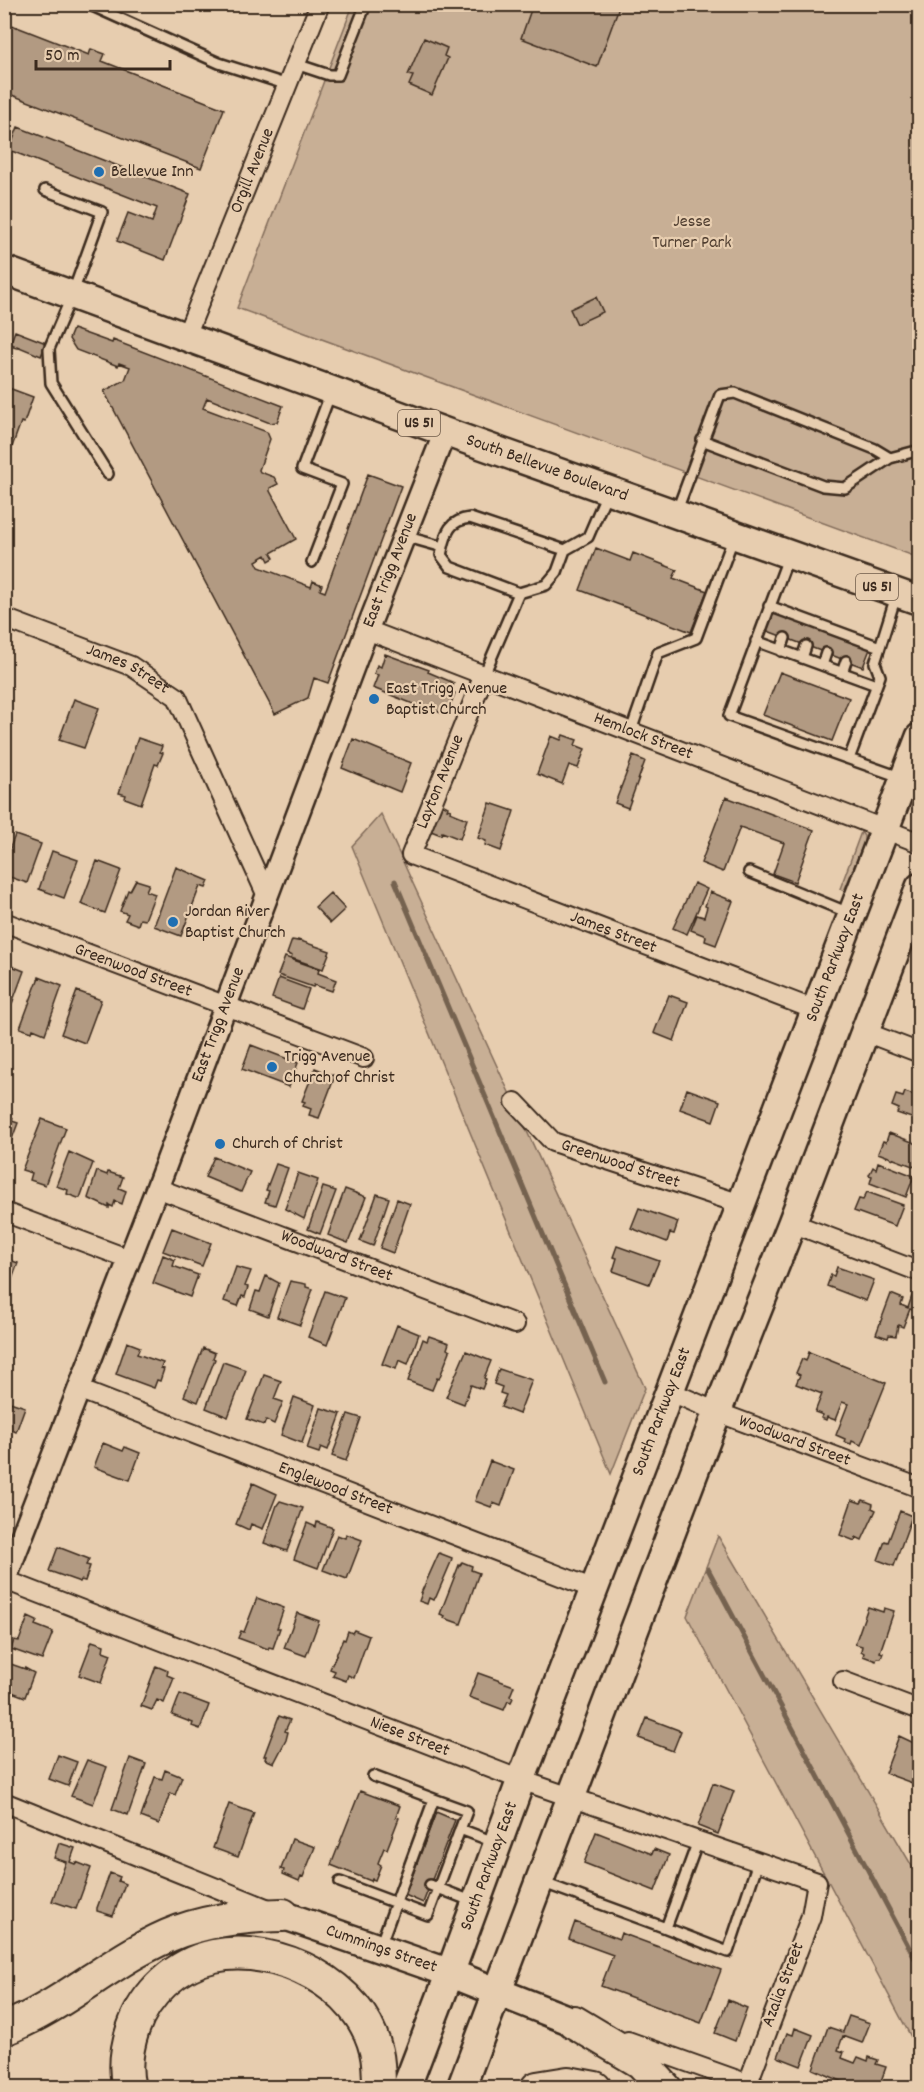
<svg xmlns="http://www.w3.org/2000/svg" width="924" height="2092" font-family="Dekko,sans-serif">
<style>
.green{fill:#c8af95;stroke:#826c5a;stroke-width:1.5}
.lines{fill:none;stroke-linecap:round;stroke-linejoin:round}
.stream{stroke:#756250;stroke-width:5}
.building{fill:#b29a82;stroke:#3b2a1e;stroke-width:1.5}
.service-casing{stroke:#3b2a1e;stroke-width:14}
.minor-casing{stroke:#3b2a1e;stroke-width:22}
.tertiary-casing{stroke:#3b2a1e;stroke-width:26}
.primary-casing{stroke:#3b2a1e;stroke-width:32}
.motorway-casing{stroke:#3b2a1e;stroke-width:36}
.service{stroke:#e7cdaf;stroke-width:9}
.minor{stroke:#e7cdaf;stroke-width:18}
.tertiary{stroke:#e7cdaf;stroke-width:21}
.primary{stroke:#e7cdaf;stroke-width:27}
.motorway{stroke:#e7cdaf;stroke-width:32}
.poi-dot{fill:#1f6fb2;stroke:#e7cdaf;stroke-width:2}
.labels{text-anchor:middle;dominant-baseline:central;stroke-width:4.5;stroke-linejoin:round;paint-order:stroke}
.shield{fill:#e7cdaf;stroke:#6f5b4a;stroke-width:1.5}
.shield-label{font-size:16px;font-weight:bold;fill:#3b2a1e}
.street-label{font-size:18px;fill:#3b2a1e;stroke:#e7cdaf}
.poi-label{font-size:18px;fill:#3b2a1e;stroke:#e7cdaf;text-anchor:start}
.park-label{font-size:18px;fill:#503e30;stroke:#e7cdaf}
</style>
<rect width="100%" height="100%" fill="#e7cdaf"/>
<filter id="ink" filterUnits="userSpaceOnUse"><feTurbulence type="fractalNoise" baseFrequency=".0167" numOctaves="2"/><feDisplacementMap in="SourceGraphic" scale="12" xChannelSelector="R" yChannelSelector="G"/><feConvolveMatrix kernelMatrix="1 2 1 2 8 2 1 2 1" color-interpolation-filters="sRGB"/></filter>
<g filter="url(#ink)">
<path class="green" d="M353,5H919V558L237,308Z
M381,814L645,1388L611,1474L352,846Z
M861,832L864,836V843L844,891L840,889Z
M718,1536L919,1878V2052L687,1616Z"/>
<g class="lines">
<path class="stream" d="M395,881L605,1382
M708,1569L920,1968"/>
</g>
<path class="building" d="M533,4H620L597,67L521,38Z
M4,22L89,55L91,49L105,54L102,61L224,109L201,168L4,92Z
M424,38L447,48L444,56L448,58L432,95L409,85L413,76L408,75Z
M18,127L190,194L165,260L117,241L128,213L152,222L157,208L9,150Z
M596,297L603,312L577,324L570,309Z
M73,329L112,343L113,340L283,406L277,422L270,423L207,398L203,408L267,432L270,439L259,470L260,472L274,477L278,484L270,488V491L296,539L271,553L274,558L269,561L266,555L256,561L259,567L311,587L313,581L322,585L320,590L325,592L368,474L401,486L328,683L314,678L308,698L275,714L104,391L125,380L130,367L119,363L118,366L76,350L69,339Z
M15,331L46,343L41,356L17,346V348L13,347L14,345L10,344Z
M6,387L33,397L24,423L21,422L4,469Z
M596,548L630,561L633,553L677,570L673,578L707,591L691,632L580,590Z
M772,612L870,649L863,667L765,630Z
M385,654L429,670L428,672L454,683L451,692L455,693L450,707L445,705L442,713L416,705L373,688L378,675L374,674L377,665L381,667Z
M780,672L849,698L832,741L763,715Z
M74,699L99,708L84,748L59,740Z
M563,735L577,740L575,745L585,749L578,768L569,765L562,784L537,774L551,736L561,740Z
M138,738L162,746L160,752L163,753L158,765L155,764L141,804L125,798L126,795L119,793Z
M353,739L411,763L400,792L342,768Z
M633,756L645,761L628,808L615,803Z
M726,797L814,830L795,882L773,874L784,843L740,827L723,872L701,863Z
M490,803L514,811L501,851L485,845L486,841L478,838Z
M442,804L448,807L447,809L451,810L450,812L467,819L460,839L442,832L441,835L431,831Z
M15,835L41,844L27,883L4,875V864Z
M52,851L78,860L64,898L39,889Z
M97,861L121,870L105,913L81,904Z
M176,867L209,881L206,888L200,886L181,936L154,926Z
M136,880L149,884L146,891L155,894L145,920L140,919L138,925L125,920L128,914L120,911L128,890L130,891Z
M694,883L707,889L687,934L673,928Z
M710,892L733,901L716,945L705,941L706,936L691,930L697,915L704,917L707,907L705,906Z
M330,893L345,909L330,923L315,907Z
M292,940L298,941V940L330,951L323,969L291,958L292,956L287,954Z
M285,957L319,969L318,973L336,980L332,991L314,985L313,987L278,975Z
M4,963L24,971L10,1009L4,1007Z
M39,977L62,986L45,1034L33,1029L32,1032L20,1028Z
M279,978L309,989L302,1009L272,998Z
M77,991L101,1000L85,1043L61,1034Z
M669,995L688,1002L674,1041L654,1033Z
M251,1045L298,1063L289,1087L242,1069Z
M315,1068L335,1076L319,1118L309,1115L311,1109L303,1106L305,1102L302,1101Z
M687,1089L720,1101L713,1121L680,1109Z
M905,1092L920,1097V1121L897,1113L899,1109L892,1106L896,1095L903,1097Z
M8,1116L13,1118L12,1121L18,1123L4,1160V1120Z
M42,1119L66,1128L45,1185L30,1180L32,1173L22,1170Z
M889,1133L920,1145L918,1168L878,1153L883,1141L886,1142Z
M69,1152L93,1163L80,1198H78L67,1194L68,1190L56,1186Z
M214,1157L250,1172L241,1192L205,1177Z
M878,1162L914,1176L906,1197L870,1183L872,1176L869,1175L873,1167L876,1169Z
M276,1164L288,1168L275,1205L265,1202L269,1191L266,1190Z
M97,1171L107,1175L108,1172L123,1177L119,1188L126,1191L122,1204L115,1201L113,1207L109,1205V1208L88,1198Z
M298,1173L318,1180L304,1219L285,1209Z
M323,1187L336,1191L320,1234L308,1229Z
M345,1189L366,1197L348,1243L328,1235Z
M867,1192L903,1205L895,1226L854,1211L859,1199L863,1200Z
M377,1194L389,1198L373,1246L360,1241Z
M397,1199L410,1204L393,1253L380,1248Z
M639,1208L678,1222L674,1234L670,1233L667,1242L631,1228Z
M172,1228L211,1243L202,1266L163,1251Z
M617,1246L659,1261L649,1284L613,1271L617,1258L613,1257Z
M163,1255L175,1260L173,1266L198,1275L190,1297L153,1283Z
M4,1258L18,1263L8,1290L4,1289Z
M236,1267L251,1271L245,1286L248,1287L245,1297L242,1296L238,1306L224,1301Z
M837,1267L874,1280L866,1301L827,1286L831,1275L834,1276Z
M266,1276L279,1283L268,1316L250,1309L256,1291L260,1292Z
M290,1281L306,1284V1287L313,1289L300,1325L277,1317Z
M325,1291L345,1298L327,1345L308,1337Z
M913,1293L920,1295L916,1311L910,1309L903,1327L898,1325L896,1336L889,1335L888,1338L876,1334L891,1294L903,1299L901,1305L908,1308Z
M397,1325L419,1334L408,1364L399,1360L396,1369L382,1364Z
M429,1336L449,1343L447,1349L450,1351L439,1379L437,1378L432,1390L408,1381L423,1339L427,1341Z
M127,1342L140,1347L137,1354L163,1363L161,1368L164,1369L160,1381L157,1380L154,1388L116,1374Z
M203,1348L215,1353L213,1358L215,1359L198,1402L184,1396Z
M466,1351L491,1361L484,1378L486,1379L482,1389L471,1385L464,1404L446,1397Z
M809,1352L886,1383L861,1445L852,1441L851,1444L844,1442L845,1439L836,1435L848,1404L842,1402L835,1420L827,1417L826,1420L821,1418L823,1415L815,1412L822,1394L796,1384L800,1375L796,1373L802,1359L806,1361Z
M223,1362L246,1370L228,1417L206,1408Z
M499,1369L532,1380L519,1414L501,1407L506,1395L500,1393L502,1387L494,1384Z
M264,1375L281,1381L274,1399L283,1402L274,1424L266,1420L264,1425L247,1419Z
M294,1397L315,1405L302,1443L281,1435Z
M4,1400L25,1407L16,1432L4,1427Z
M321,1408L341,1414L328,1450L321,1447L319,1453L307,1449Z
M348,1414L361,1418L346,1461L332,1456Z
M103,1443L123,1451L125,1447L140,1453L130,1480L94,1467Z
M490,1461L514,1470L501,1506L493,1503L491,1507L475,1501Z
M253,1483L277,1494L263,1529L251,1524L249,1530L236,1524Z
M852,1500L861,1503L863,1500L873,1504L872,1508L876,1510L862,1540L856,1537L855,1541L840,1535Z
M280,1501L303,1508L287,1551L264,1543L277,1505Z
M900,1511L912,1516L894,1566L878,1560L885,1541L888,1542Z
M317,1522L333,1528L318,1568L294,1559L307,1523L316,1527Z
M346,1534L362,1540L347,1579L323,1570L337,1535L345,1538Z
M58,1547L89,1559L86,1565L90,1566L85,1581L81,1580L80,1582L49,1571Z
M439,1553L452,1558L451,1562L436,1597L433,1600L429,1598L427,1604L419,1601L422,1593H421Z
M462,1562L472,1566L471,1570L479,1573L461,1624L444,1618L445,1616L440,1614L459,1565L460,1566Z
M257,1598L284,1608L277,1628H280L273,1648L269,1647L268,1649L238,1638L241,1631L244,1632Z
M868,1607L883,1612L884,1608L894,1611L880,1652L883,1653L881,1658H877L876,1661L863,1656L864,1653L861,1651L862,1646L855,1644Z
M297,1613L319,1621L306,1656L284,1648Z
M28,1617L37,1621L35,1625L53,1632L42,1660L11,1649L14,1640L19,1641Z
M354,1630L369,1636L354,1678L348,1675L346,1681L333,1676L335,1671L330,1669L343,1639L345,1640L348,1631L352,1633Z
M92,1641L104,1645L103,1651L111,1654L101,1683L79,1675Z
M5,1662L25,1669V1668L34,1673L25,1697L4,1689Z
M156,1666L168,1671L167,1675L174,1678L164,1703L157,1700L152,1710L141,1706Z
M478,1673L514,1686L510,1696L513,1698L511,1702L508,1701L504,1710L469,1697Z
M180,1694L209,1705L200,1729L192,1726L193,1723L172,1715Z
M279,1716L290,1720L285,1731L288,1732L286,1740L274,1763L265,1759L266,1756H264Z
M647,1718L681,1731L673,1751L639,1738Z
M899,1736L916,1744L918,1740H920V1786L885,1773Z
M58,1755L77,1762L68,1786L49,1779Z
M130,1758L146,1764L128,1815L112,1809Z
M87,1760L107,1767L93,1804L71,1796Z
M165,1770L182,1777L175,1795L170,1793L159,1824L141,1817L155,1777L162,1779Z
M713,1783L734,1791L718,1834L698,1826Z
M360,1791L400,1806L396,1817L399,1818L387,1849L384,1848L378,1863L381,1865L375,1880L372,1879L371,1881L331,1865Z
M229,1804L254,1813L238,1857L213,1848Z
M436,1812L455,1820L423,1903L405,1895Z
M596,1832L652,1854L654,1849L669,1855L655,1891L584,1863Z
M292,1839L315,1847L303,1877L301,1876L299,1881L283,1874L284,1870L281,1869Z
M59,1843L75,1848L70,1862L75,1864L76,1862L91,1868L76,1909L52,1901L66,1862L54,1858Z
M110,1873L120,1877L118,1881L125,1884L113,1916L97,1911V1908Z
M575,1922L619,1939L621,1933L721,1970L701,2023L601,1986L613,1955L569,1939Z
M728,2000L747,2008L735,2041L715,2033Z
M849,2016L870,2023L862,2043L843,2036L838,2050L844,2052L842,2058L855,2063L858,2057L868,2061L869,2057L878,2060L876,2064L886,2067L880,2084L872,2081L870,2088H847L848,2084L813,2069L828,2027L843,2032Z
M795,2028L813,2035L801,2066L778,2057L787,2033L793,2035Z"/>
<g class="lines">
<defs>
<path id="service" d="M88,4L219,63L288,85
M296,64L329,75H338L366,4
M45,190L102,212L72,295L49,349L51,383L108,474
M702,440L823,486L845,488L890,458
M676,513L720,395L735,393L875,449L890,458L920,450
M404,536L443,547
M565,550L588,537L607,493
M788,558L729,716L849,759L880,676L875,663L896,596
M312,562L342,484L302,469L331,392
M769,606L880,647
M756,641L876,685
M781,651L785,638
M802,658L806,646
M822,665L826,653
M842,673L846,661
M484,675L519,593L546,585L557,572L565,550L470,518C446,521 446,536 441,555L450,567L519,593
M631,731L658,653L696,638L733,539
M849,759L903,778
M749,872L849,913
M373,1776L434,1799
M460,1829L494,1842
M340,1882L428,1915L467,1811L434,1799L380,1946
M541,1882L666,1928L698,1841
M430,1885L474,1902
M666,1928L728,1952L758,1862"/>
<g id="minor">
<path id="s1" d="M186,336L320,4"/>
<path id="s2" d="M4,618L131,666L177,697L267,896"/>
<path id="s3" d="M367,630L920,843"/>
<path id="s4" d="M484,675L411,855L815,1010"/>
<path id="s5" d="M4,922L364,1058"/>
<path d="M865,1032L920,1053"/>
<path id="s6" d="M515,1102L553,1142L741,1204"/>
<path id="s7" d="M157,1188L515,1324"/>
<path d="M4,1212L129,1259"/>
<path d="M792,1223L920,1272"/>
<path id="s8" d="M78,1389L594,1589"/>
<path id="s9" d="M669,1391L717,1412L920,1488"/>
<path id="s10" d="M5,1580L521,1780L817,1882L811,1916L746,2088"/>
<path d="M843,1681L920,1710"/>
<path d="M4,1802L271,1910"/>
<path d="M628,2041L757,2087"/>
</g>
<g id="tertiary">
<path id="s11" d="M4,1582L157,1188L367,630L445,432"/>
</g>
<g id="primary">
<path id="s12" d="M4,270L445,432L920,601"/>
<path id="s13" d="M283,1915L450,1973L574,2022"/>
<path id="s14" d="M406,2088L450,1973L521,1780L920,737"/>
<path d="M461,2088L717,1412L792,1223L920,887"/>
</g>
<path id="motorway" d="M574,2022L641,2062L665,2088
M4,2029C67,2005 117,1954 180,1931C214,1919 248,1916 283,1915
M129,2088C124,2069 127,2047 133,2029C145,1994 176,1964 214,1956C278,1943 361,1985 376,2051C379,2063 379,2076 379,2088
M537,2088L568,2083L595,2088"/>
</defs>
<use href="#service" class="service-casing"/>
<use href="#minor" class="minor-casing"/>
<use href="#tertiary" class="tertiary-casing"/>
<use href="#primary" class="primary-casing"/>
<use href="#motorway" class="motorway-casing"/>
<use href="#service" class="service"/>
<use href="#minor" class="minor"/>
<use href="#tertiary" class="tertiary"/>
<use href="#primary" class="primary"/>
<use href="#motorway" class="motorway"/>
</g>
</g>
<g class="poi-dot">
<circle cx="99" cy="172" r="6"/>
<circle cx="374" cy="699" r="6"/>
<circle cx="173" cy="922" r="6"/>
<circle cx="272" cy="1067" r="6"/>
<circle cx="220" cy="1144" r="6"/>
</g>
<g class="labels">
<g class="shield">
<rect x="398" y="410" width="42" height="26" rx="4.5"/>
<rect x="856" y="574" width="42" height="26" rx="4.5"/>
</g>
<g class="shield-label">
<text x="419" y="423">US 51</text>
<text x="877" y="587">US 51</text>
</g>
<g class="street-label">
<text stroke="none"><textPath href="#s1" startOffset="178">Orgill Avenue</textPath></text>
<text stroke="none"><textPath href="#s12" startOffset="578">South Bellevue Boulevard</textPath></text>
<text stroke="none"><textPath href="#s11" startOffset="1083">East Trigg Avenue</textPath></text>
<text stroke="none"><textPath href="#s2" startOffset="134">James Street</textPath></text>
<text stroke="none"><textPath href="#s3" startOffset="296">Hemlock Street</textPath></text>
<text transform="translate(441 782) rotate(-68)">Layton Avenue</text>
<text stroke="none"><textPath href="#s4" startOffset="411">James Street</textPath></text>
<text stroke="none"><textPath href="#s14" startOffset="1209">South Parkway East</textPath></text>
<text stroke="none"><textPath href="#s5" startOffset="138">Greenwood Street</textPath></text>
<text stroke="none"><textPath href="#s11" startOffset="597">East Trigg Avenue</textPath></text>
<text stroke="none"><textPath href="#s6" startOffset="126">Greenwood Street</textPath></text>
<text stroke="none"><textPath href="#s7" startOffset="192">Woodward Street</textPath></text>
<text stroke="none"><textPath href="#s14" startOffset="723">South Parkway East</textPath></text>
<text stroke="none"><textPath href="#s9" startOffset="135">Woodward Street</textPath></text>
<text stroke="none"><textPath href="#s8" startOffset="276">Englewood Street</textPath></text>
<text stroke="none"><textPath href="#s10" startOffset="434">Niese Street</textPath></text>
<text stroke="none"><textPath href="#s14" startOffset="237">South Parkway East</textPath></text>
<text stroke="none"><textPath href="#s13" startOffset="104">Cummings Street</textPath></text>
<text transform="translate(784 1985) rotate(-69)">Azalia Street</text>
</g>
<g class="poi-label">
<text x="111" y="172">Bellevue Inn</text>
<text x="386" y="689">East Trigg Avenue<tspan x="386" dy="21">Baptist Church</tspan></text>
<text x="185" y="912">Jordan River<tspan x="185" dy="21">Baptist Church</tspan></text>
<text x="284" y="1057">Trigg Avenue<tspan x="284" dy="21">Church of Christ</tspan></text>
<text x="232" y="1144">Church of Christ</text>
</g>
<g class="park-label">
<text x="692" y="222">Jesse<tspan x="692" dy="21">Turner Park</tspan></text>
</g>
</g>
<rect width="924" height="2092" fill="none" stroke="#e7cdaf" stroke-width="24"/>
<rect x="12" y="12" width="900" height="2068" fill="none" stroke="#3b2a1e" stroke-width="2" filter="url(#ink)"/>
<path d="M36 60v9h134v-9" fill="none" stroke="#3b2a1e" stroke-width="3"/>
<text x="45" y="60" font-size="18" fill="#3b2a1e" stroke="#e7cdaf" stroke-width="4.5" paint-order="stroke">50 m</text>
</svg>
